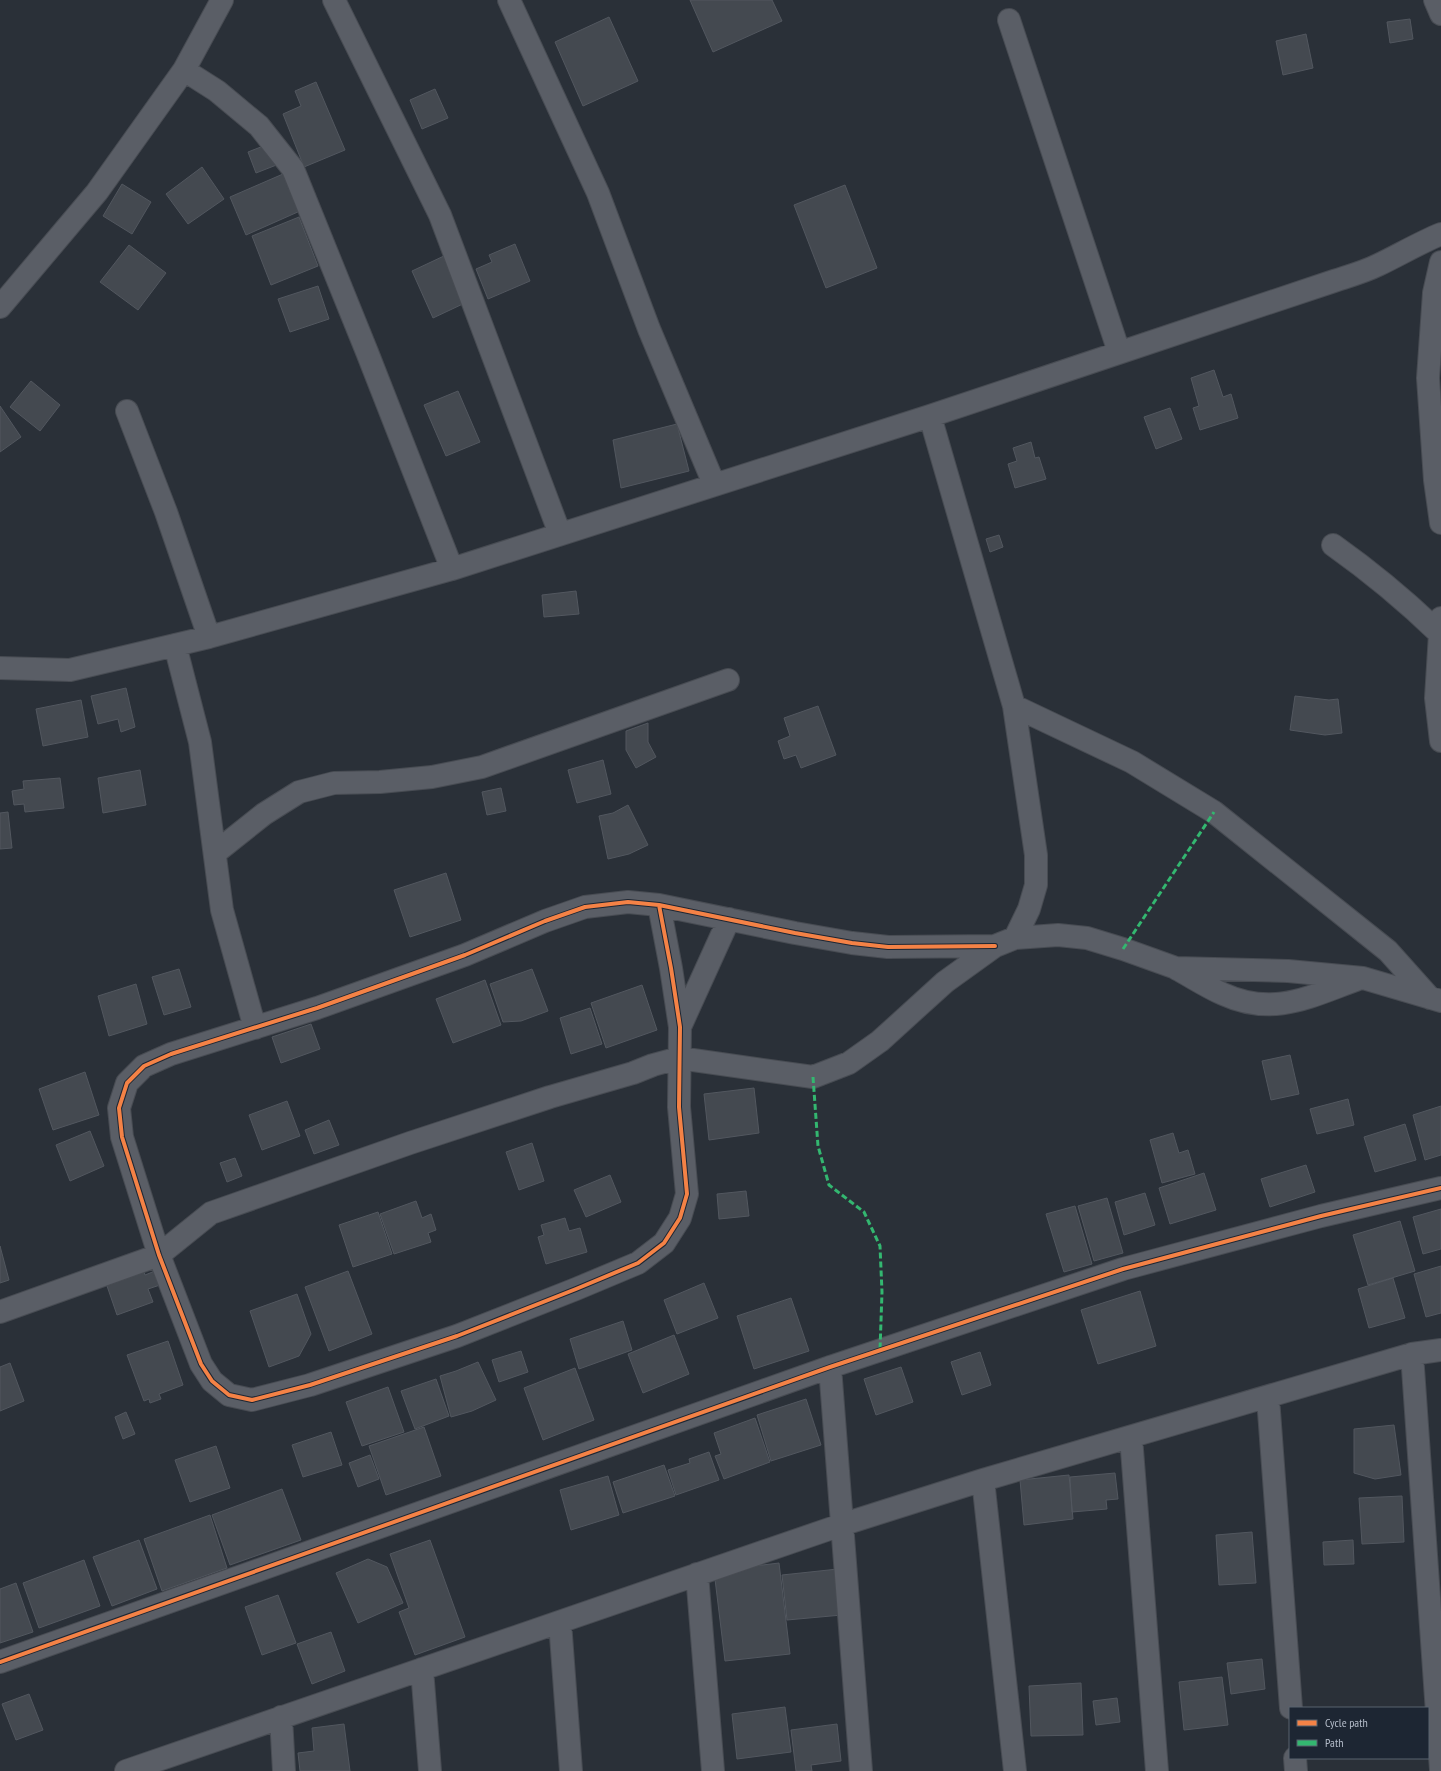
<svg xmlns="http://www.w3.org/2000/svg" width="1441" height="1771" font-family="'PT Sans Narrow',sans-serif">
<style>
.building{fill:#444950;stroke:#52575f}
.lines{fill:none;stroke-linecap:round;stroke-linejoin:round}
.street-casing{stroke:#484c53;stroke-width:24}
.street{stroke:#5a5e66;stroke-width:22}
.quiet{stroke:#33b770;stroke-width:3;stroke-dasharray:6 3;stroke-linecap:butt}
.cycleway-casing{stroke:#1d2633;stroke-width:6}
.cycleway{stroke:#f48246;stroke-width:4}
</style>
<rect width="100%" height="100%" fill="#2a3038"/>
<path class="building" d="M690,0H772L782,21L713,52Z
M609,17L638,81L583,106L555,42Z
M1410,19L1413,39L1390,43L1387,22Z
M1306,34L1313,68L1283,75L1276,41Z
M316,82L345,150L304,167L283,114L301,106L295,91Z
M435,89L448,118L422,129L410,100Z
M271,143L279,164L256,173L248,152Z
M202,167L224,199L188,224L166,194Z
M283,174L300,211L246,235L230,197Z
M122,184L151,202L132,234L103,216Z
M845,185L877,268L826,288L794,205Z
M299,217L318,266L271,285L252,236Z
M515,244L530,281L488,299L476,269L492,262L489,255Z
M129,245L166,273L138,310L100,282Z
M446,255L467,302L433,318L412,271Z
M318,286L329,319L290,332L278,299Z
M1214,370L1223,397L1231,394L1238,418L1200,430L1193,408L1199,406L1191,378Z
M31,381L60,405L40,431L10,407Z
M458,391L480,442L446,456L424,405Z
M0,406L21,437L0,452Z
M1170,408L1182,439L1156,449L1144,417Z
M677,424L689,471L621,488L613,440Z
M1031,442L1035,458L1039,457L1046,479L1015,488L1008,464L1017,461L1013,448Z
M999,535L1003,547L990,552L986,539Z
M576,591L579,614L544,617L542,595Z
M126,688L135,727L121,732L118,719L98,724L91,696Z
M1295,696L1329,700L1338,699L1342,733L1325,735L1290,730Z
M81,700L88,737L43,746L36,709Z
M818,706L836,755L801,768L796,755L784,759L778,741L790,736L784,718Z
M648,723V742L656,757L636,768L626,750V731Z
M603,760L611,794L577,803L568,770Z
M140,770L146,805L103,813L98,778Z
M60,778L64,808L25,812L24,804L14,805L12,791L24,789L23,781Z
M501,788L506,811L487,815L482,792Z
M628,805L648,845L629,854L608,859L599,816L613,813Z
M8,812L12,848L0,849V813Z
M446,873L461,920L410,937L394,890Z
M179,969L191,1007L164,1015L152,977Z
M532,969L548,1011L521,1021L503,1022L490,984Z
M485,980L501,1025L453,1043L436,999Z
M136,984L147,1024L109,1036L98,996Z
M642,985L657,1030L606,1048L591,1003Z
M590,1008L602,1044L571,1054L560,1018Z
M311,1024L320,1049L281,1063L272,1037Z
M1290,1055L1299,1094L1271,1100L1262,1061Z
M85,1072L99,1115L53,1130L39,1089Z
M754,1088L759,1133L709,1140L704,1094Z
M1348,1099L1354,1125L1317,1134L1310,1109Z
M287,1101L300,1136L262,1150L249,1115Z
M1441,1106V1155L1425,1160L1413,1115Z
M329,1120L339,1145L314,1154L305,1130Z
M1405,1124L1416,1160L1375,1172L1364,1137Z
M90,1131L104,1166L70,1181L56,1145Z
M1173,1133L1179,1153L1188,1150L1195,1174L1162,1183L1150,1140Z
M532,1143L544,1181L519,1190L506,1152Z
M235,1158L242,1176L227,1182L220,1163Z
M1306,1165L1315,1192L1270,1207L1261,1179Z
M1204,1173L1216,1210L1170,1224L1159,1188Z
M610,1175L621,1202L586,1217L574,1190Z
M746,1191L749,1216L719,1219L717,1194Z
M1145,1193L1155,1225L1124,1235L1115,1202Z
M1107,1198L1123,1253L1094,1261L1078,1206Z
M416,1201L422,1218L431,1214L436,1230L428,1233L431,1242L394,1254L380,1214Z
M1075,1206L1092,1264L1064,1272L1046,1214Z
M1441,1209V1249L1423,1254L1413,1217Z
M378,1212L392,1254L353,1267L339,1225Z
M565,1218L569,1231L580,1228L587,1252L546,1264L538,1237L544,1235L541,1225Z
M1400,1221L1415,1271L1368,1285L1353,1235Z
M0,1246L9,1280L0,1283Z
M1441,1266V1313L1426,1317L1414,1274Z
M143,1269L145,1275L155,1271L160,1285L148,1289L153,1302L117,1315L106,1283Z
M348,1271L372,1334L329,1351L305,1287Z
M1393,1278L1405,1318L1369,1328L1358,1289Z
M704,1283L718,1318L677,1334L664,1300Z
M1140,1291L1156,1346L1098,1364L1081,1310Z
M297,1294L311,1334L299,1356L269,1367L250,1311Z
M791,1298L809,1351L754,1369L737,1316Z
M623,1321L632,1350L579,1369L570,1339Z
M674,1335L689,1374L643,1393L628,1354Z
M168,1341L183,1385L159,1394L161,1399L150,1403L149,1399L144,1401L127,1355Z
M521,1351L528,1372L499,1382L492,1360Z
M980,1352L991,1385L962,1395L951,1362Z
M478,1362L496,1400L472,1411L451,1417L440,1376L456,1371Z
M10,1363L24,1401L0,1411V1367Z
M901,1367L913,1402L876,1415L864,1379Z
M575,1368L594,1420L543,1440L524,1388Z
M436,1379L449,1416L415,1429L401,1391Z
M388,1387L404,1432L362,1446L346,1402Z
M806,1399L821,1445L771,1461L757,1415Z
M126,1412L135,1434L123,1439L115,1417Z
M755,1418L770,1462L724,1479L715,1456L721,1454L714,1433Z
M1394,1425L1401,1475L1375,1479L1354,1473V1429Z
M424,1427L441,1476L386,1495L369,1446Z
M331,1432L342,1465L303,1477L292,1445Z
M216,1446L230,1488L190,1502L175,1460Z
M709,1452L719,1480L676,1495L668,1470L690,1463L689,1459Z
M370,1455L379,1479L358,1487L349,1463Z
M664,1465L675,1496L623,1513L613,1482Z
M1115,1473L1118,1499L1106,1500L1107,1509L1072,1512L1070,1477Z
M1069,1475L1073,1519L1024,1525L1020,1480Z
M608,1476L619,1515L571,1530L560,1490Z
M282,1489L301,1540L230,1565L212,1515Z
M1402,1496L1404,1542L1362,1544L1359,1498Z
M210,1515L227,1568L162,1591L144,1539Z
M1252,1532L1256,1583L1219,1585L1216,1535Z
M139,1540L157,1589L112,1606L93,1557Z
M430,1540L465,1637L415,1655L399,1612L409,1608L390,1554Z
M1353,1540L1354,1564L1324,1565L1323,1542Z
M368,1559L387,1567L403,1603L358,1623L336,1573Z
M84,1560L100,1606L39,1628L23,1583Z
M779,1563L790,1654L725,1661L714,1571Z
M838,1569L842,1615L787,1620L782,1575Z
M16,1583L33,1632L0,1643V1589Z
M278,1595L296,1643L262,1655L245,1607Z
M331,1632L345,1671L312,1684L297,1644Z
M1262,1659L1265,1689L1231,1694L1227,1663Z
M1222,1677L1228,1725L1184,1730L1179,1682Z
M1081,1683L1083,1735L1031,1736L1029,1686Z
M29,1694L43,1730L16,1740L2,1704Z
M1117,1698L1120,1722L1096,1725L1093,1701Z
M785,1707L791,1752L737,1759L732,1714Z
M344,1724L350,1771H300L298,1753L314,1751L312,1728Z
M837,1724L841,1761L811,1765L812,1771H796L791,1730Z"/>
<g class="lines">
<defs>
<path id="street" d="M334,0L440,215L560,534
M509,0L598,193L649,329L714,484
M1435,0L1441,14
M1009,20L1119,352
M184,70L217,91L259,126L293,169L367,352L452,569
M1441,262L1434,293L1428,378L1435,480L1441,523
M0,307L97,192L184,70L222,0
M127,411L166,512L209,637
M930,416L1014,706L1036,855V885L1029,909L1015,938
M1333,545C1371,572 1406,601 1439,633
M1441,618L1436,698L1441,741
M175,645L200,742L222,910L255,1028
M0,668L70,670L209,637L452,569L930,416L1328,283C1345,277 1362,273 1378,265C1399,255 1419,243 1441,234
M1014,706L1132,762L1214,812L1388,951L1430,998
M215,853L264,814L299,792L334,783L380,782L432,777L482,767L728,680
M659,905L671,968L680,1027L679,1107L687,1194L680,1218L664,1243L638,1263L576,1289L457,1336L310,1385L252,1400L229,1395L212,1381L201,1364L159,1255L122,1137L119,1108L127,1083L144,1066L171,1054L317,1008L465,955L545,921L585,907L628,902L659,905L795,933L852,943L888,947L995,946
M1177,969C1192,977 1207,987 1223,994C1273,1017 1309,997 1356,980
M680,1027L729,919
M0,1312L159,1255L211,1213L410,1143L550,1097L633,1073L653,1065L679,1058L813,1077L849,1063L880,1041L945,982L995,946L1015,938L1058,935L1087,938L1123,949L1176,968L1288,971L1363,978L1441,1001
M1412,1354L1441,1770
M830,1367L861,1771
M1268,1398L1291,1708
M1131,1437L1157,1771
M983,1480L1015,1771
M697,1574L713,1771
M560,1622L571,1771
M0,1662L830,1367L1123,1269L1321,1216L1441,1188
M422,1669L430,1771
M281,1717L284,1771
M1295,1758L1296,1771
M126,1771L841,1525L983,1480L1412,1354L1441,1350"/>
</defs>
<use href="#street" class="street-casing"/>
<use href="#street" class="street"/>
<path class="quiet" d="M1123,949L1214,812
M813,1077L818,1146L829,1185L864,1212L880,1246L882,1292L880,1350"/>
<defs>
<path id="cycleway" d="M659,905L671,968L680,1027L679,1107L687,1194L680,1218L664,1243L638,1263L576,1289L457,1336L310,1385L252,1400L229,1395L212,1381L201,1364L159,1255L122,1137L119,1108L127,1083L144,1066L171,1054L317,1008L465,955L545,921L585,907L628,902L659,905L795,933L852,943L888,947L995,946
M0,1662L830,1367L1123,1269L1321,1216L1441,1188"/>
</defs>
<use href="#cycleway" class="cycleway-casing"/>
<use href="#cycleway" class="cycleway"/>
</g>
<rect x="1289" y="1707" width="140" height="52" fill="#1d2633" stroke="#59626f"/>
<rect x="1297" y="1720" width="20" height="6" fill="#f48246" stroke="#59626f"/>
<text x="1325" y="1727" font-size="12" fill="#b4bcc9">Cycle path</text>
<rect x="1297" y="1740" width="20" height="6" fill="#33b770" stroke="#59626f"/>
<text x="1325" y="1747" font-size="12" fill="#b4bcc9">Path</text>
</svg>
